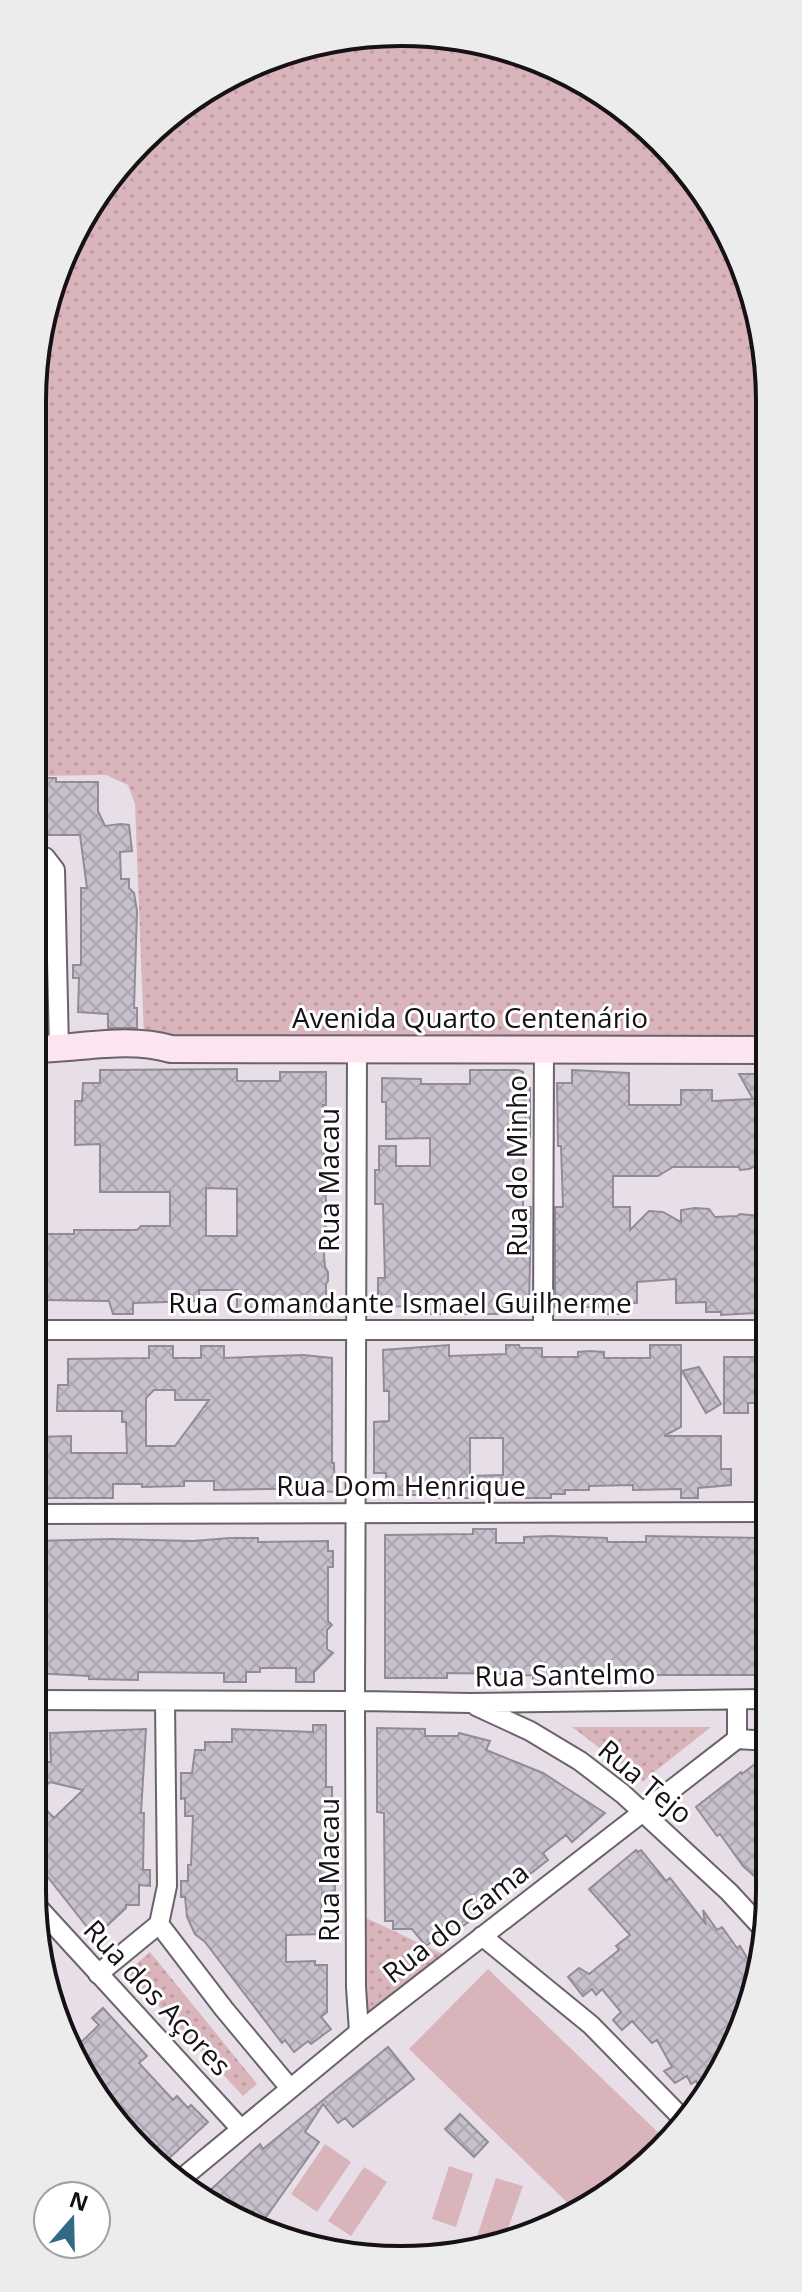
<svg xmlns="http://www.w3.org/2000/svg" width="802" height="2292" font-family="'Open Sans',sans-serif">
<style>
.grass{fill:#d9b5bb}
.park{fill:url(#park-dots)}
.building{fill:url(#building-cross-hatch);stroke:#928c97;stroke-width:2;fill-rule:evenodd}
.lines{fill:none;stroke-linecap:round;stroke-linejoin:round}
.street-casing{stroke:#6b636b;stroke-width:22}
.secondary-casing{stroke:#6b636b;stroke-width:30}
.street{stroke:#fff;stroke-width:18}
.secondary{stroke:#fce4f0;stroke-width:26}
.labels{text-anchor:middle;dominant-baseline:central;stroke-width:6;stroke-linejoin:round;paint-order:stroke}
.street-label{font-size:28px;fill:#151114;stroke:#fff}
.rim{fill:none;stroke:#151114;stroke-width:4}
</style>
<defs>
<pattern id="park-dots" width="8" height="8" patternUnits="userSpaceOnUse" patternTransform="scale(2)"><rect width="8" height="8" fill="#d9b5bb"/><path d="M2 2h.1M6 6h.1" fill="none" stroke="#b99ba0" stroke-width="1.8" stroke-linecap="round"/></pattern>
<pattern id="building-cross-hatch" width="8" height="8" patternUnits="userSpaceOnUse" patternTransform="scale(2)"><rect width="8" height="8" fill="#c7c1cd"/><path d="M0 0l8 8M0 8l8-8" fill="none" stroke="#aaa5af"/></pattern>
</defs>
<rect width="100%" height="100%" fill="#e8dee7"/>
<path class="grass" d="M488,1969L665,2139L606,2198L576,2211L409,2049Z
M325,2144L351,2162L317,2212L291,2194Z
M449,2166L473,2174L456,2227L432,2219Z
M364,2167L387,2182L351,2236L328,2221Z
M496,2178L523,2186L502,2245L477,2237Z"/>
<path class="park" d="M352,35L496,44L586,82L678,157L732,238L767,352L768,1039L451,1036L144,1037L135,804L128,785L106,775L32,776V401L44,306L108,177L216,82Z
M572,1727H711L643,1781Z
M366,1918L445,1955L366,2016Z
M150,1952L257,2084L243,2096L127,1972Z"/>
<path class="building" d="M32,778H56V782H98V811L105,826L121,824L129,825L132,851L120,852L121,879H129V888L134,893L137,911L134,1008H137V1028H108V1014L78,1012L79,978H73V965H81V888H87L80,835H32Z
M237,1069V1081H280V1072H326V1105H323L326,1203H336V1219H326L324,1256L325,1267L328,1272V1281L326,1284V1311L237,1310V1290H199V1301L133,1303V1314H113L109,1301L44,1300V1265H35V1240L45,1241V1234H74V1230H137L141,1226H170V1192H100V1144L75,1145V1101H82L83,1083H100V1070ZM206,1188L237,1189V1236H206Z
M470,1070H518L523,1072V1088H530V1137H524L523,1174V1207H531L529,1307H500V1314H415L414,1306L378,1307V1278H385L383,1204H375V1170H379V1146H396V1166H430V1138L386,1139V1102H382V1078L421,1079V1084H470Z
M572,1070L629,1073V1105H681V1090H712V1101L753,1099L739,1074H768V1101H758V1165L749,1169L740,1170L739,1167H673L658,1176H613V1207H630V1230L649,1211L663,1212L681,1222V1210L695,1208L709,1209L715,1217L737,1216L740,1214L759,1216V1244L761,1245L762,1254L758,1265V1296L767,1292L762,1311L756,1313L721,1315V1312H706V1302L676,1303V1279L637,1282V1303H630V1314H603V1307H555V1207H563L561,1146H558L557,1083H572Z
M449,1345V1356L506,1354V1345H519L520,1348H542V1357H578V1352L590,1351L604,1352V1358H650V1345H681V1427L664,1436H721V1469H731V1485L698,1488V1498H681V1489L633,1490V1485L589,1486V1490H565V1494H551V1498H526L525,1490L470,1493V1498H439V1495H386V1473H374V1422L389,1421V1391H384L383,1350ZM470,1438H503V1475L470,1476Z
M149,1346H173V1358H201V1346H224V1358L303,1355L332,1358V1463H334L335,1492L320,1491L319,1488L214,1490V1481H184V1486L142,1487V1484H113V1498H32V1437L71,1436V1453H127L126,1422H122V1411H57L58,1385H68V1359L149,1358ZM154,1390H175V1400H209L175,1446H146V1398Z
M724,1357H769V1403H748V1413H724Z
M699,1367L721,1404L706,1413L682,1371Z
M473,1529H496V1543H524V1537L550,1536L607,1538V1542H646V1536L765,1538V1549H769V1605L766,1631H769L770,1675H652V1669H620V1672H550V1681H533V1675L511,1676V1674L447,1673V1678H385V1535L473,1534Z
M230,1538H258V1542L328,1541V1551H333V1567H328V1621L332,1625L327,1630V1649L333,1653L314,1672V1682H296V1668H260V1672H246V1682H224V1673L138,1672V1680L89,1679V1676L32,1673V1595H42L41,1556H32V1541L112,1539L193,1541Z
M313,1725H326V1787H332V1817H334L335,1891L322,1893L321,1921H324V1934L286,1935V1962L315,1961V1965H327V2012L321,2017L331,2029L311,2044L308,2041L294,2052L285,2040L282,2043L205,1942L195,1934L187,1917L185,1897H181V1881H188V1865H191L193,1816H185V1798L181,1799V1773H192L195,1750H205V1742H232V1729L313,1732Z
M377,1728L425,1729V1736H458L459,1733L490,1741L486,1750L543,1773L605,1813L572,1842L566,1835L543,1853L548,1860L526,1877L521,1871L472,1909L477,1916L463,1926L458,1920L426,1946L412,1929H393V1921H385L384,1813L377,1812Z
M146,1729L141,1813H144L143,1870H150V1886L139,1885V1905H126V1908L95,1937L32,1857V1762H51L50,1733ZM50,1782L83,1790L54,1818L34,1797Z
M760,1760L770,1773V1890L743,1866L720,1834L717,1836L696,1807L741,1772L742,1774Z
M636,1850L638,1852L641,1850L666,1881L670,1878L705,1923L703,1910L717,1930L722,1927L737,1948L740,1946L753,1968L760,1964L758,1986L706,2098L696,2081L691,2084L687,2076L675,2083L664,2071L672,2067L657,2040L652,2043L632,2021L622,2030L613,2020L621,2012L602,1989L596,1995L592,1989L583,1996L568,1977L579,1968L589,1974L619,1950L616,1946L630,1935L589,1889Z
M103,2008L147,2056L139,2063L173,2100L177,2096L188,2108L191,2105L208,2122L163,2164L124,2135L72,2051L99,2025L92,2018Z
M388,2047L414,2079L353,2127L345,2118L338,2123L323,2104L305,2132L319,2142L264,2220L271,2232L237,2222L204,2196L260,2144L263,2149Z
M460,2114L488,2142L474,2157L445,2129Z"/>
<g class="lines">
<defs>
<path id="street" d="M32,855L45,857L55,870L59,1049
M32,1330H769
M543,1330L544,1049
M32,1514L769,1512
M355,1695L357,1049
M32,1700L349,1701
M737,1700V1739
M362,1701L470,1703L770,1699
M476,1706L530,1731L580,1761L623,1794L729,1892L765,1931
M355,1708L356,1987L359,2032
M737,1739L770,1741
M35,1904L240,2128
M159,1924L167,1886L165,1701
M482,1936L591,2025L684,2120
M98,1974L159,1924L224,2009L289,2087
M181,2179L359,2032L737,1739"/>
<path id="secondary" d="M32,1049C79,1049 125,1036 171,1049L768,1050"/>
</defs>
<use href="#street" class="street-casing"/>
<use href="#secondary" class="secondary-casing"/>
<use href="#street" class="street"/>
<use href="#secondary" class="secondary"/>
</g>
<g class="labels">
<g class="street-label">
<text x="470" y="1017">Avenida Quarto Centenário</text>
<text transform="translate(516 1166) rotate(-90)">Rua do Minho</text>
<text transform="translate(328 1180) rotate(-90)">Rua Macau</text>
<text x="400" y="1302">Rua Comandante Ismael Guilherme</text>
<text x="401" y="1485">Rua Dom Henrique</text>
<text transform="translate(565 1674) rotate(-1)">Rua Santelmo</text>
<text transform="translate(646 1781) rotate(40)">Rua Tejo</text>
<text transform="translate(328 1870) rotate(-90)">Rua Macau</text>
<text transform="translate(455 1922) rotate(-38)">Rua do Gama</text>
<text transform="translate(158 1997) rotate(47)">Rua dos Açores</text>
</g>
</g>
<path d="M0 0H802V2292H0ZM401 46H401A355 355 0 0 1 756 401V1891A355 355 0 0 1 401 2246H401A355 355 0 0 1 46 1891V401A355 355 0 0 1 401 46Z" fill="#ececec" fill-rule="evenodd"/>
<path class="rim" d="M401 46H401A355 355 0 0 1 756 401V1891A355 355 0 0 1 401 2246H401A355 355 0 0 1 46 1891V401A355 355 0 0 1 401 46Z"/>
<g transform="translate(72 2220) rotate(20)"><circle r="38" fill="#ffffff" stroke="#a1a0a1" stroke-width="2"/>
<path d="M0-6L14 30L0 20L-14 30Z" fill="#306a83"/>
<text y="-12" font-size="22" font-weight="bold" text-anchor="middle" fill="#151114">N</text>
</g>
</svg>
